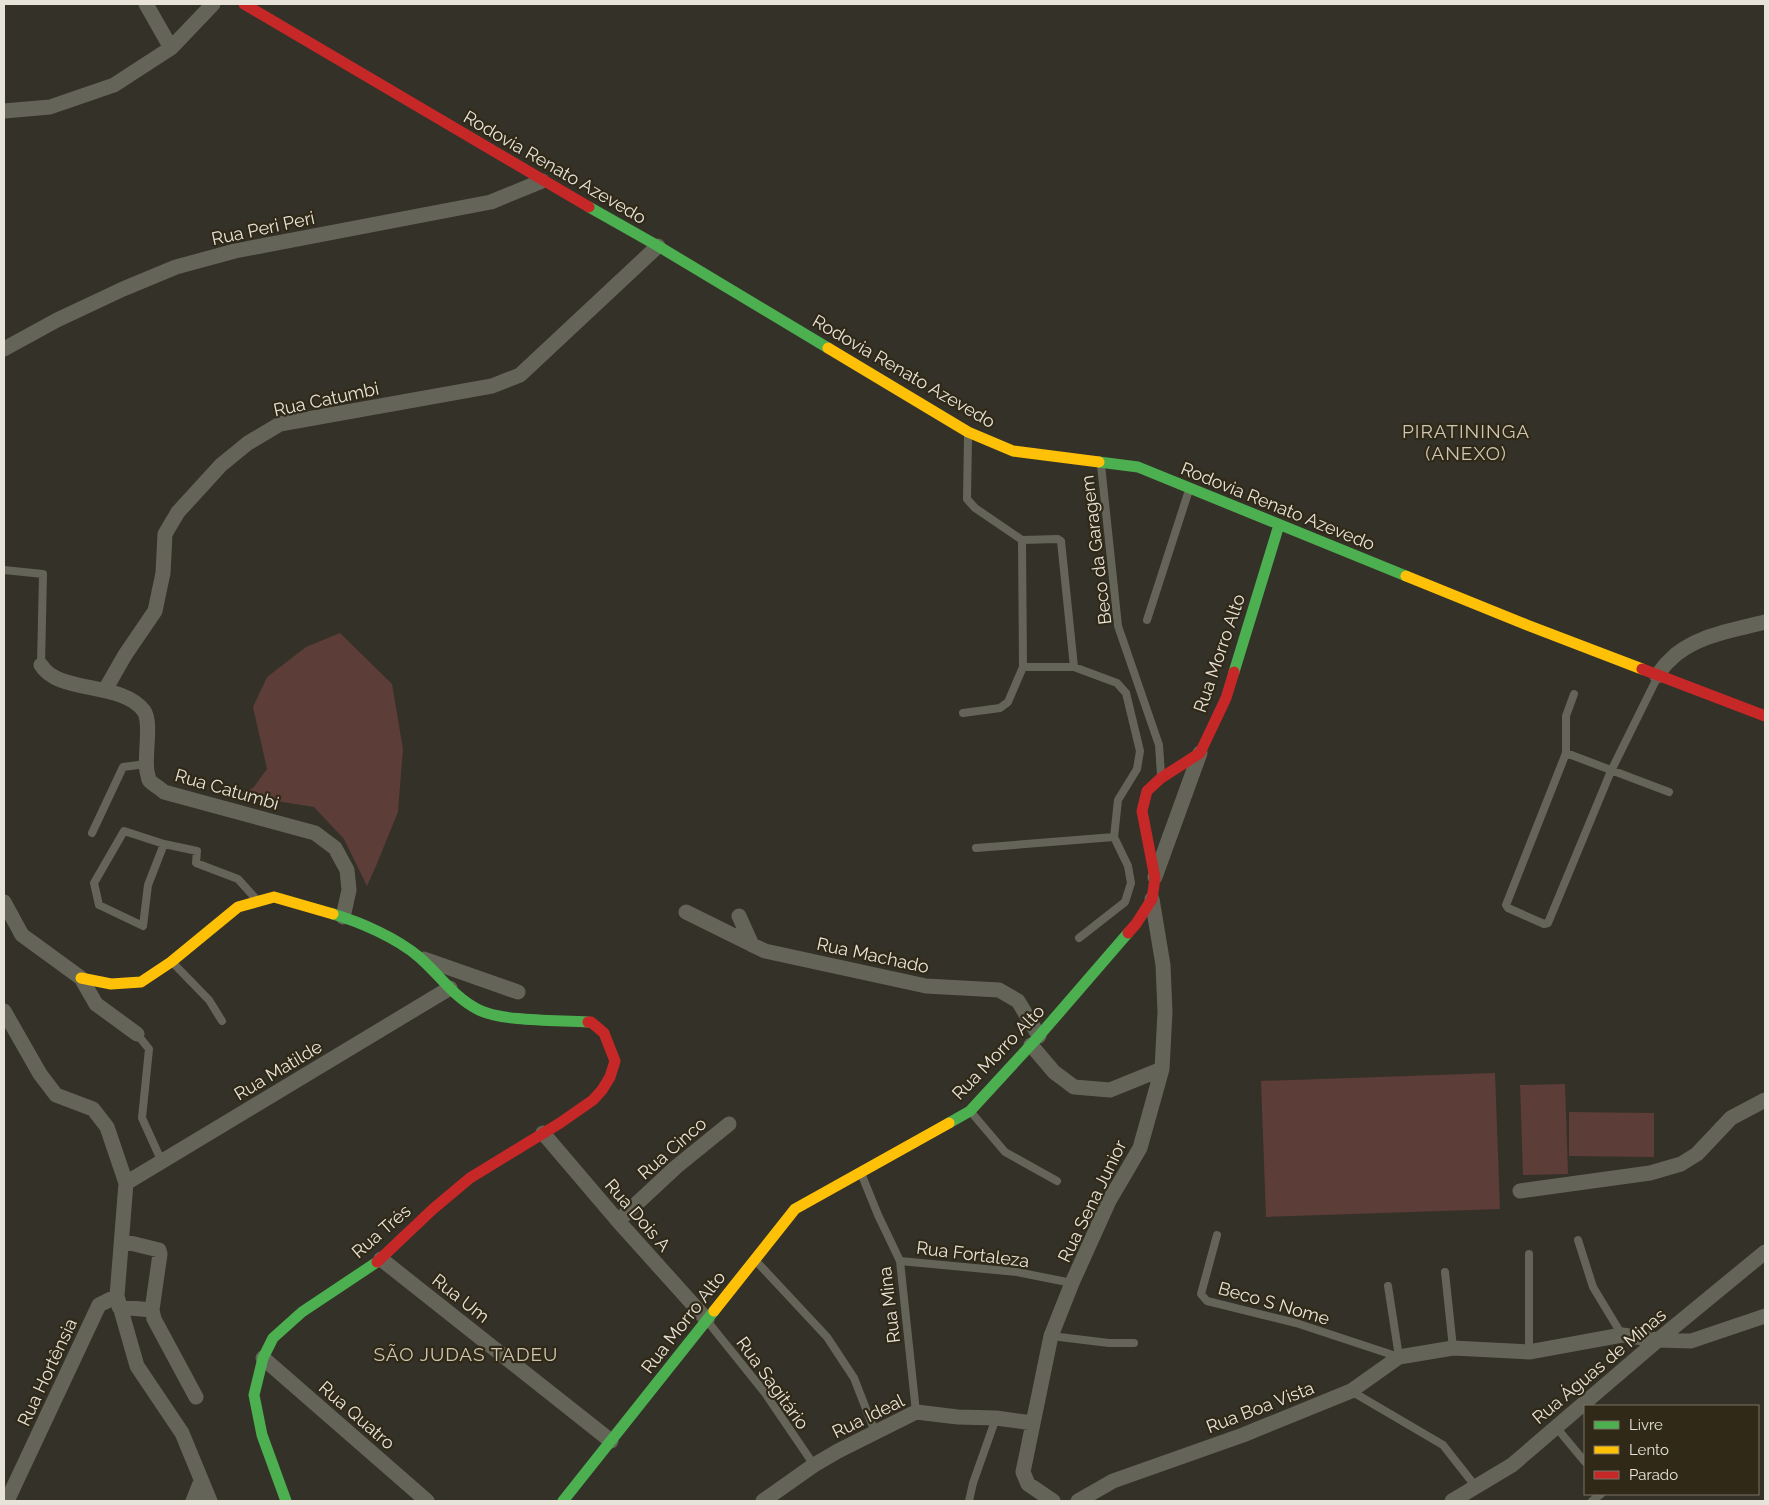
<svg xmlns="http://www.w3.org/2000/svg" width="1769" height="1505" font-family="Raleway,sans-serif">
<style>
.green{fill:#5c3d38}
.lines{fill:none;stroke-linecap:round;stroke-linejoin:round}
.lane{stroke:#646558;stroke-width:8}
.street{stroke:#646558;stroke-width:15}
.fast{stroke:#4caf50;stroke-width:11}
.slow{stroke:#ffc107;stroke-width:11}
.jam{stroke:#c62828;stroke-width:11}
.labels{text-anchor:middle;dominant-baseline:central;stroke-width:4.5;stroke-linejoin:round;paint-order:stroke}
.street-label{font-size:18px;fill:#e8e3d9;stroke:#302918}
.neighbourhood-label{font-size:19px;letter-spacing:1px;fill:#cfc6b1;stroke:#302918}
</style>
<rect width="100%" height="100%" fill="#343128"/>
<path class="green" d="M340,633L392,684L403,749L398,812L376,866L367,886L344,839L314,807L257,798H232L253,788L267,769L253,707L267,677L306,647Z
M1495,1073L1500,1209L1266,1217L1261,1081Z
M1565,1084L1568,1174L1523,1175L1520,1085Z
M1569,1112L1654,1113V1157L1569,1156Z"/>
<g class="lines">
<path class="lane" d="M968,437L967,499L975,508L1022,540L1058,539L1061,541L1074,667L1117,683L1126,693L1140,751L1137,769L1118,800L1114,837L976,848
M1101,465L1118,626L1159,745L1161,775
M4,570L43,574L41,665
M1147,620L1189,490
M1023,667H1074
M1574,694L1566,716V753L1506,905L1508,908L1544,924L1548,923L1611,771L1657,678
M963,713L1000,708L1008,702L1023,667L1022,540
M1566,753L1669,792
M92,833L123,767L146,764
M164,844L124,831L94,883L99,905L143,926L148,885L164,844L197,851L196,863L238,879L256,899
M1079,938L1125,902L1131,883L1128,866L1114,837
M173,963L209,1000L222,1021
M137,1034L149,1049L142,1118L162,1162
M971,1112L1005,1152L1057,1181
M861,1173L878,1215L900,1261L916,1412
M1217,1235L1201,1294L1207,1301L1296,1323L1399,1357L1388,1286
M1578,1240L1593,1287L1622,1335
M756,1261L827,1337L854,1378L875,1432
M900,1261L1017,1272L1072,1283
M1445,1272L1453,1348
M708,1322L765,1393L814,1465
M1051,1336L1109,1343H1134
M1529,1352V1254
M1351,1391L1443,1445L1476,1487
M1556,1427L1585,1462
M969,1501L973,1483L996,1418
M1592,1501L1601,1494"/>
<path class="street" d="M146,4L171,48
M4,111L50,107L114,85L171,48L213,4
M4,349L57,320L123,289L176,267L235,251L491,202L542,181
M41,665C58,694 122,681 144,711C152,723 144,755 147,772C148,774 148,777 149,780C152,784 160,788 164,792L315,833L335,848L347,870L349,890L343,917
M1657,676C1661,671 1664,665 1669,661C1692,636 1734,630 1765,622
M105,690L125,655L155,611L163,573L165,534L178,512L221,465L248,443L280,424L492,386L520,375L658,246
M1155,877L1200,753
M4,902L22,935L81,978L96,1004L137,1034
M686,912L765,951L926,986L999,990L1018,1001L1039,1036
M739,916L752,945
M424,959L518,992
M4,1011L40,1074L56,1095L93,1109L107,1127L126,1183L117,1296L137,1366L182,1433L210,1501
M1031,1045L1054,1072L1074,1087L1110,1090L1162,1069
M543,1133L618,1221L707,1320
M126,1183L450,988
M1520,1191L1650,1173L1681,1164L1697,1154L1731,1118L1765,1100
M618,1221L676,1167L729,1124
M122,1241L159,1250L160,1254L152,1310L154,1319L196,1397
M381,1259L611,1441
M119,1307L152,1310
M263,1358L427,1501
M7,1501L99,1305L117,1296
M193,1501L201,1481
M763,1501L814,1465L838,1451L916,1412L958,1417L996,1418L1033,1423
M1053,1501L1028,1484L1023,1472L1051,1336L1072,1283L1109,1201L1140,1148L1162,1069L1165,1012L1163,965L1152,899
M1078,1501L1113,1481L1243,1435L1351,1391L1399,1357L1453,1348L1529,1352L1622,1335L1658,1340L1691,1341L1765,1316
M1452,1501L1512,1465L1658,1340L1765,1252"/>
<path class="fast" d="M589,207L658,246L828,348
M1099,462L1138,467L1406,576
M1234,672L1279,525
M333,914C360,922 397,938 419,957C439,974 454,998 479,1010C504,1022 559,1020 588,1022
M949,1123L970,1111L1039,1036L1128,933
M286,1501L262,1435L254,1395L263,1358L273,1338L302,1312L377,1262
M563,1501L714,1311"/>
<path class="slow" d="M828,348L968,432L1013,451L1099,462
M1406,576L1527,625L1642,669
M81,978L111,984L141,982L171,962L238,907L274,897L333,914
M714,1311L795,1209L949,1123"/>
<path class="jam" d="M244,4L589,207
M1642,669L1765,716
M1128,933L1136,924L1152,899L1155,878L1142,811L1147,791L1161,778L1200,753L1226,698L1234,672
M377,1262L433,1209L470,1178L560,1123L593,1100L602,1090L610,1077L615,1061L604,1033L591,1022H588"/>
</g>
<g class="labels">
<g class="street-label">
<text transform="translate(555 167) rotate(30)">Rodovia Renato Azevedo</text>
<text transform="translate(263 228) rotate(-12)">Rua Peri Peri</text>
<text transform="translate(904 371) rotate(30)">Rodovia Renato Azevedo</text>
<text transform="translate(326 399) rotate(-12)">Rua Catumbi</text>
<text transform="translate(1278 506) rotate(22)">Rodovia Renato Azevedo</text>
<text transform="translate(1096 550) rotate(-97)">Beco da Garagem</text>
<text transform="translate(1219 653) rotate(-71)">Rua Morro Alto</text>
<text transform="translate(227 789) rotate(16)">Rua Catumbi</text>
<text transform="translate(873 955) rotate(12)">Rua Machado</text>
<text transform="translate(998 1052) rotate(-46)">Rua Morro Alto</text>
<text transform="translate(278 1070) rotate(-31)">Rua Matilde</text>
<text transform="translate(672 1148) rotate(-41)">Rua Cinco</text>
<text transform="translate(1092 1201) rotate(-64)">Rua Sena Junior</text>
<text transform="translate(638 1215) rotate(49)">Rua Dois A</text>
<text transform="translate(381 1231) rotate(-41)">Rua Trés</text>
<text transform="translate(973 1254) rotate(7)">Rua Fortaleza</text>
<text transform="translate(461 1298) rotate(38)">Rua Um</text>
<text transform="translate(1274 1303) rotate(16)">Beco S Nome</text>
<text transform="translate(889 1305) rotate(-97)">Rua Mina</text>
<text transform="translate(683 1322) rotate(-52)">Rua Morro Alto</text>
<text transform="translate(1599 1366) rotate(-40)">Rua Águas de Minas</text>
<text transform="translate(47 1372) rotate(-65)">Rua Hortênsia</text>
<text transform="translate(773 1383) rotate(54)">Rua Sagitário</text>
<text transform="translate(1260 1407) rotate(-21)">Rua Boa Vista</text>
<text transform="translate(357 1415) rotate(41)">Rua Quatro</text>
<text transform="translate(868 1416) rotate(-26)">Rua Ideal</text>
</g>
<g class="neighbourhood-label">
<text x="1466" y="431">PIRATININGA<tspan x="1466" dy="22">(ANEXO)</tspan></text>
<text x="466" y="1354">SÃO JUDAS TADEU</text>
</g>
</g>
<rect width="1769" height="1505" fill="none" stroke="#e8e3d9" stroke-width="10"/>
<rect x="1584" y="1405" width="175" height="90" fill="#302918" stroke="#7a7365"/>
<rect x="1594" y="1421" width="25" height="8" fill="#4caf50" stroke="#7a7365"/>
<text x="1629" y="1430" font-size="15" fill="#e8e3d9">Livre</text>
<rect x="1594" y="1446" width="25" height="8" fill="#ffc107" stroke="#7a7365"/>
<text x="1629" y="1455" font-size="15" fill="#e8e3d9">Lento</text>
<rect x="1594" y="1471" width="25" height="8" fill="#c62828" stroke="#7a7365"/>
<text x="1629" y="1480" font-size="15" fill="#e8e3d9">Parado</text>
</svg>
